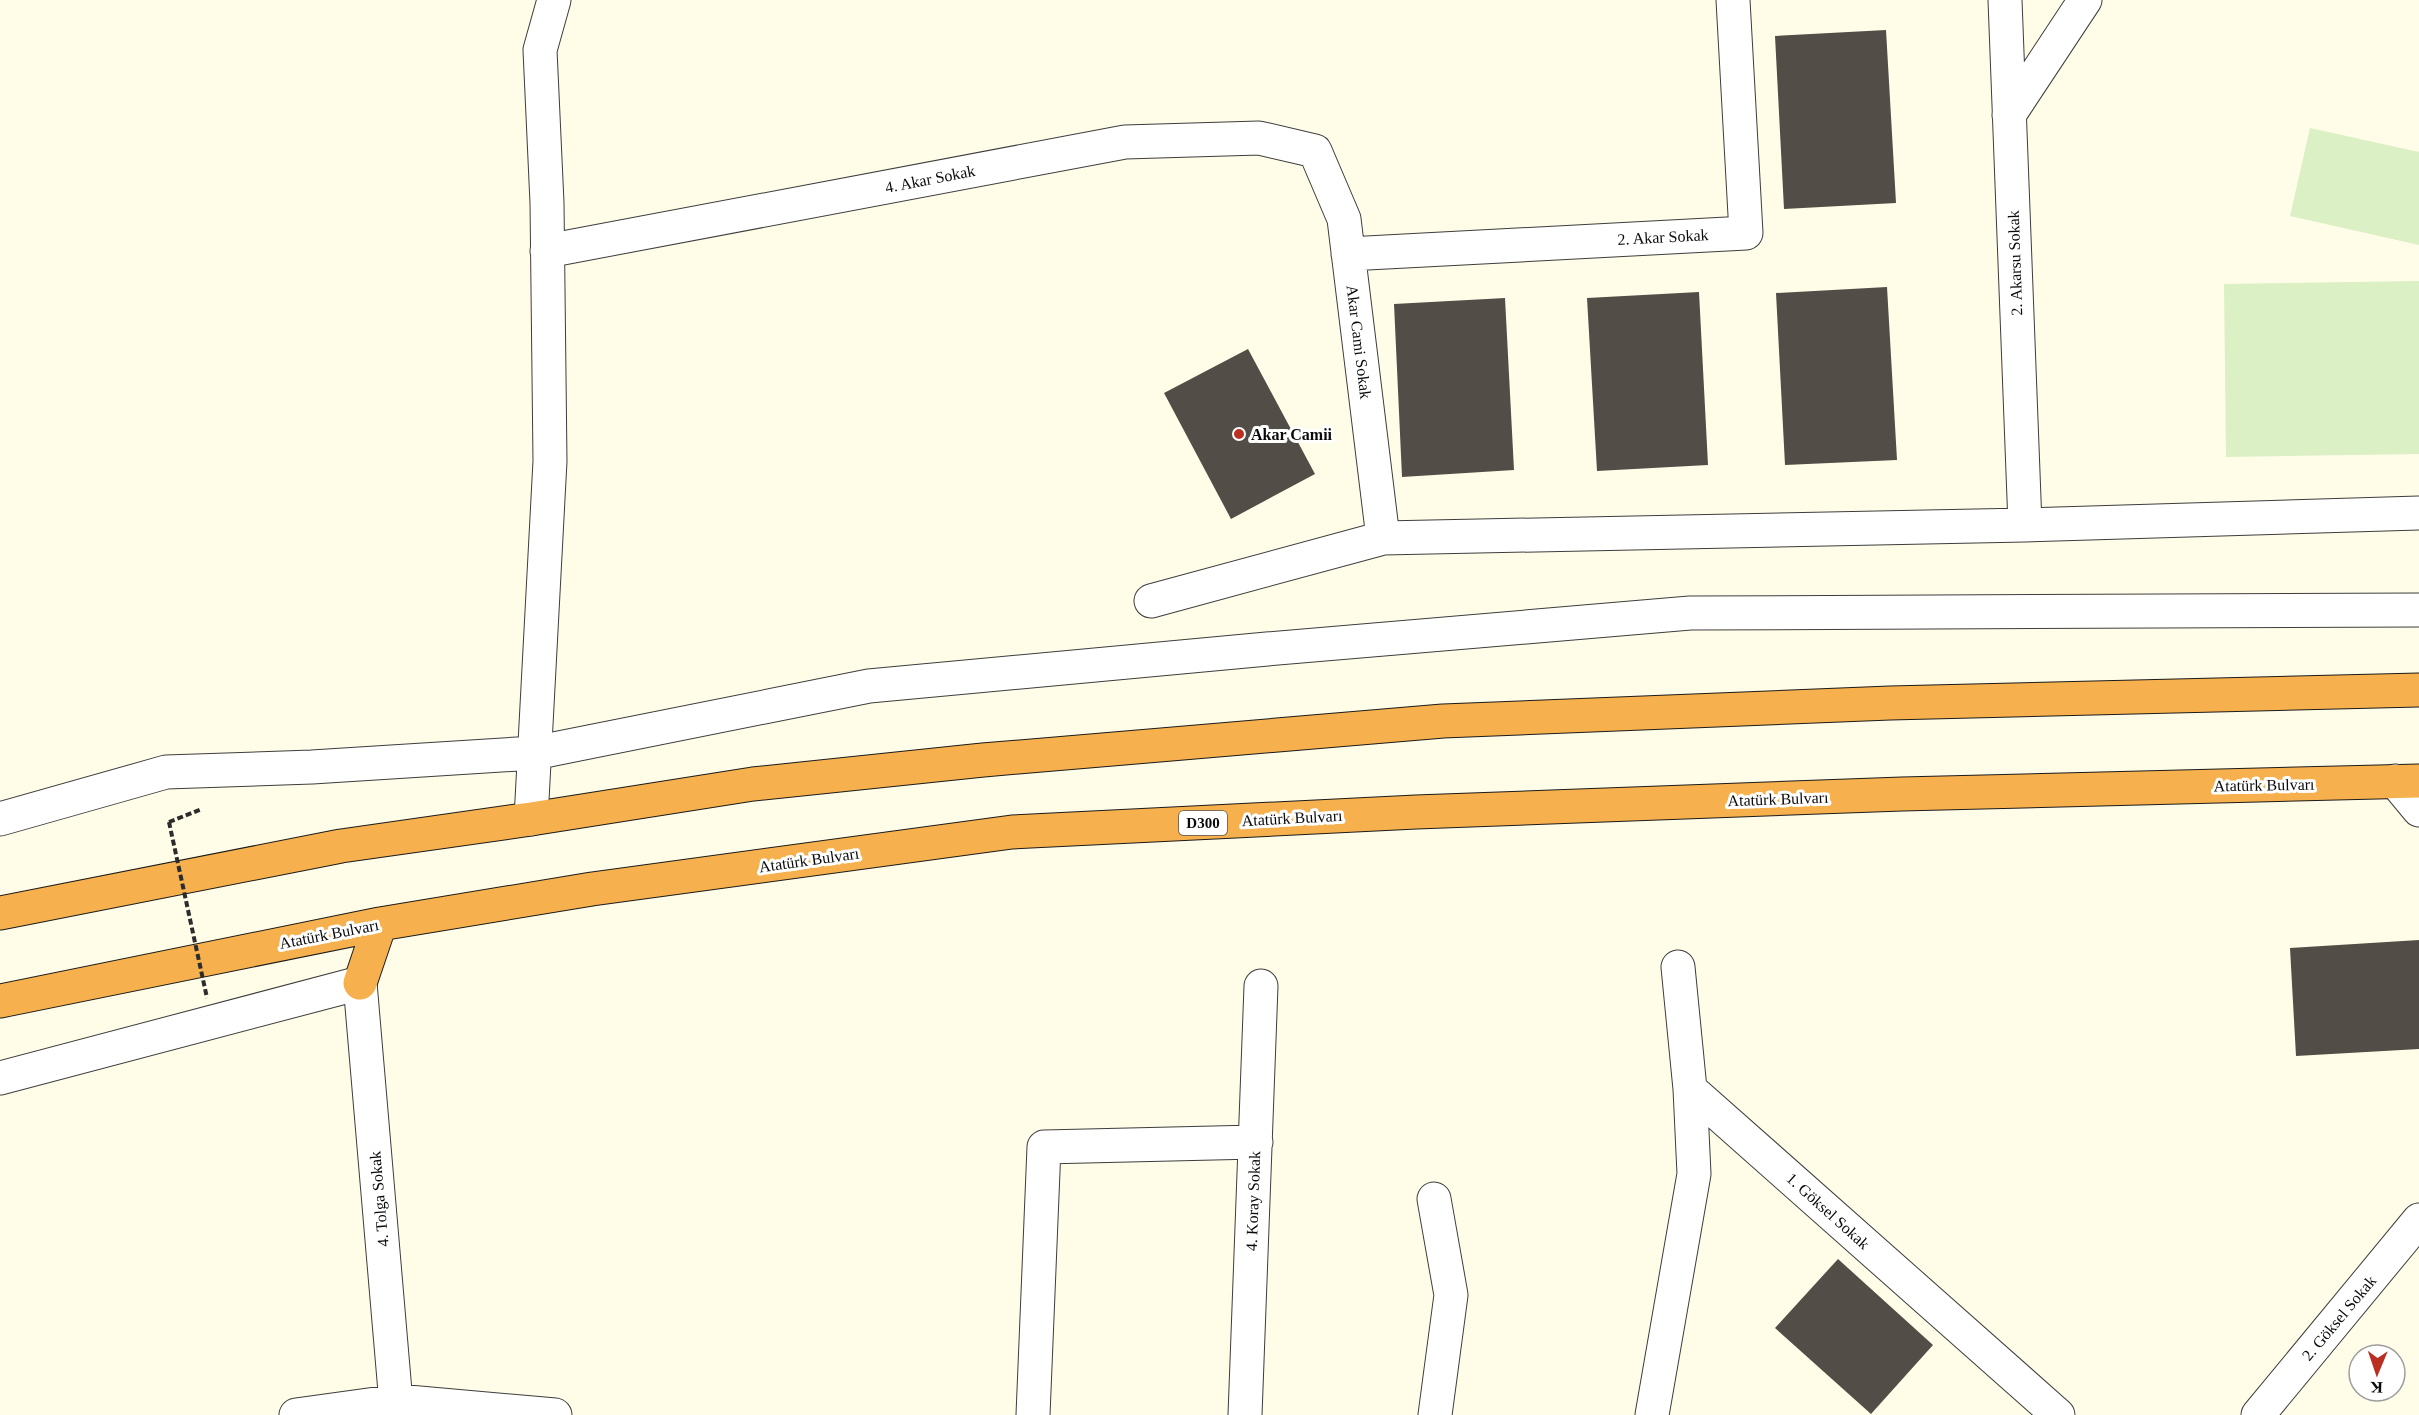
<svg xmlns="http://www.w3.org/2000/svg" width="2419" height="1415" font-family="Georgia,serif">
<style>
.pitch{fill:#dbf0c4}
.building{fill:#534d47}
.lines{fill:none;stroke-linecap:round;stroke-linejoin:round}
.minor-casing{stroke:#3d3d3d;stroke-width:35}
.highway-casing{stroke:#1b1b1b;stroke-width:35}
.path{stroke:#2c2c2c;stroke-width:4;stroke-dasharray:6 3;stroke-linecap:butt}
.minor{stroke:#fff;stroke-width:33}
.highway{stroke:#f6b14e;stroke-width:33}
.path-bridge{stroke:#2c2c2c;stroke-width:4;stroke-dasharray:6 3;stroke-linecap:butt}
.poi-dot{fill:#bb2e22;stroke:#fff;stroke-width:2}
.labels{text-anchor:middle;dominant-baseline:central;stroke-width:6;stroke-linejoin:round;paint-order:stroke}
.shield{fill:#fff;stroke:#545454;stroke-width:1.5}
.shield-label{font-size:15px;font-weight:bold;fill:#0a0a0a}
.street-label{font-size:16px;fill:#0a0a0a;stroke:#fff}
.poi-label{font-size:16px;font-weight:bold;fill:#0a0a0a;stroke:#fff;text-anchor:start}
</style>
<rect width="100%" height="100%" fill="#fffde7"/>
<path class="pitch" d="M2310,128L2419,152V245L2290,216Z
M2419,281V454L2226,457L2224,284Z"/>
<path class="building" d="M1886,30L1896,203L1784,209L1775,36Z
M1887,287L1897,460L1785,465L1776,293Z
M1699,292L1708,465L1597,471L1587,298Z
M1505,298L1514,470L1402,477L1394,304Z
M1248,349L1315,474L1231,519L1164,393Z
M2419,940V1049L2296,1056L2290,948Z
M1838,1259L1933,1345L1871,1414L1775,1328Z"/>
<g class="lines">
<defs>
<path id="minor" d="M2005,0L2025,525
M2009,115L2085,0
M547,251L1125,142L1259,138L1315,151L1344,219L1383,538
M1348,254L1746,233L1733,0
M1151,601L1383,538L2025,525L2419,513
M2395,781L2419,810
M0,819L166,772L312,767L534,753L869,686L1267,649L1690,613L2419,610
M531,819L550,461L547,203L540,50L554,0
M1678,967L1690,1089L2058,1415
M0,1078L360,983L397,1415
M1434,1199L1451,1295L1435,1415
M296,1415L397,1401L555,1415
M1033,1415L1044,1147L1256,1142
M1245,1415L1261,986
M1652,1415L1694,1174L1690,1089
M2258,1415L2419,1220"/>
<path id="highway" d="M0,913L341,846L531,819L753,784L983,760L1443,721L1890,703L2419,690
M360,983L380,924
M0,1001L380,924L592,889L1012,832L1416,812L1902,794L2419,781"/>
</defs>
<use href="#minor" class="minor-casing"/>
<use href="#highway" class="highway-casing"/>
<path class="path" d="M169,822L202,809"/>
<use href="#minor" class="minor"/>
<use href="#highway" class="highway"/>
<path class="path-bridge" d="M169,822L207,998"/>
</g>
<circle class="poi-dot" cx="1239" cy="434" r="6"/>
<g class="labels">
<rect class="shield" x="1179" y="811" width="48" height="24" rx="4.5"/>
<g class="shield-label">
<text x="1203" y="823">D300</text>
</g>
<g class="street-label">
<text transform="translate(930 179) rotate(-11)">4. Akar Sokak</text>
<text transform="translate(1663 237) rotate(-3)">2. Akar Sokak</text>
<text transform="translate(2015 263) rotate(-92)">2. Akarsu Sokak</text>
<text transform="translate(1359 342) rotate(83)">Akar Cami Sokak</text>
<text transform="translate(2264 785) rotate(-1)">Atatürk Bulvarı</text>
<text transform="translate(1778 799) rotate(-2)">Atatürk Bulvarı</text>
<text transform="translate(1292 818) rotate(-3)">Atatürk Bulvarı</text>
<text transform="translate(809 860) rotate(-8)">Atatürk Bulvarı</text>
<text transform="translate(329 934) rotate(-11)">Atatürk Bulvarı</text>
<text transform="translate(379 1199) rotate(-95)">4. Tolga Sokak</text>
<text transform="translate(1253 1201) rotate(-88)">4. Koray Sokak</text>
<text transform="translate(1828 1211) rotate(42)">1. Göksel Sokak</text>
<text transform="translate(2339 1318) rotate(-50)">2. Göksel Sokak</text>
</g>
<g class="poi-label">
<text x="1251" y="434">Akar Camii</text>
</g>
</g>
<g transform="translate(2377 1373) rotate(182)"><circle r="28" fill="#ffffff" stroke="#9d9d9d" stroke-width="1.5"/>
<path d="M0-4.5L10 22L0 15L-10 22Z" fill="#bb2e22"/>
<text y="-9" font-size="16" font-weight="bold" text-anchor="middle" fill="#0a0a0a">K</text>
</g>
</svg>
